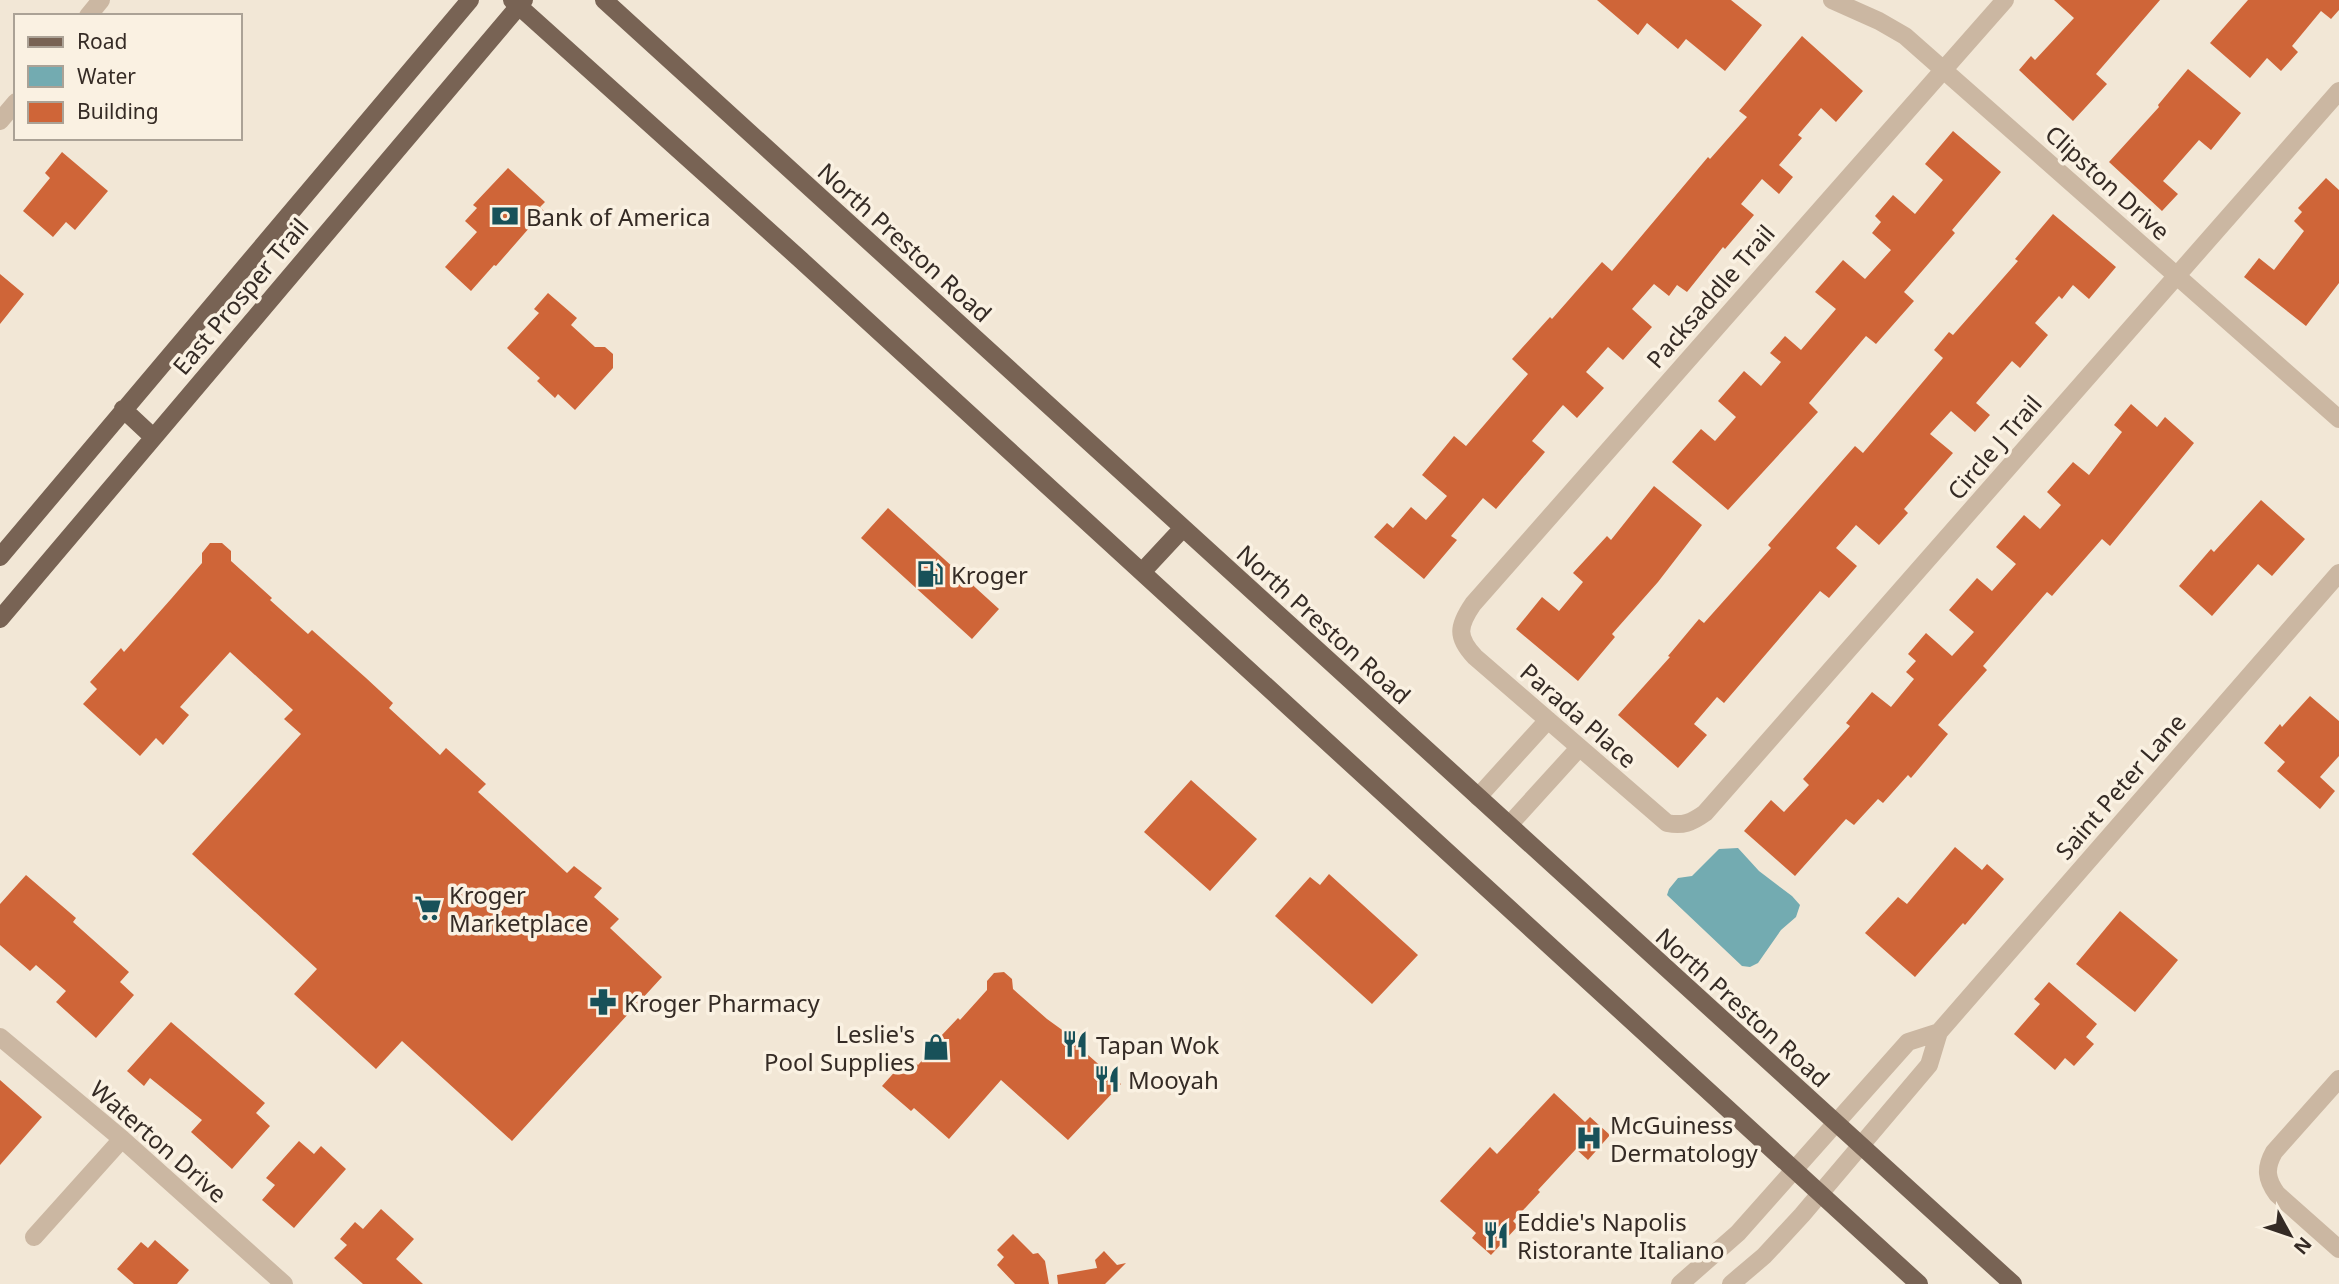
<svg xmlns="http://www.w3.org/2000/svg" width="2339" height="1284" font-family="'Noto Sans',sans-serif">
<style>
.water{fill:#73abb1}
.building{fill:#cf6538}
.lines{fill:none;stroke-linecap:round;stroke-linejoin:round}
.minor{stroke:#cbb7a2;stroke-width:18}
.major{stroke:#786354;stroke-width:18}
.labels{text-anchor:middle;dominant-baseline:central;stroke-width:7;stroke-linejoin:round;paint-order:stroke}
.street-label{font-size:24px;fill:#352b25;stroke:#faf1e2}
.poi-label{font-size:24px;fill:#352b25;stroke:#faf1e2;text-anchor:start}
</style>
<rect width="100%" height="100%" fill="#f2e7d6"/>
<path class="water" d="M1738,848L1759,871L1792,896L1800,905L1796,917L1781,930L1758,963L1750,967L1742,966L1667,895L1669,889L1678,878L1692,876L1719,849Z"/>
<path class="building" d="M1597,0H1731L1762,25L1725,71L1686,39L1678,49L1647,23L1638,35Z
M2054,0H2160L2096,74L2107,84L2073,121L2019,70L2031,56L2035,60L2074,18Z
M2248,0H2339V10L2331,19L2321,11L2292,46L2298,52L2281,71L2267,58L2250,78L2210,43Z
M1802,36L1863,91L1836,122L1821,108L1798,135L1802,138L1779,165L1793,177L1779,194L1762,179L1741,204L1754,215L1725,249L1723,247L1687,292L1677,285L1669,296L1654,284L1632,309L1652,327L1623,360L1608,347L1586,372L1604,388L1577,418L1563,405L1532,441L1545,452L1496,509L1483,498L1451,536L1457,540L1424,579L1374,537L1387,523L1393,528L1411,507L1426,520L1447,496L1422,475L1454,436L1466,446L1528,374L1512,359L1550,317L1552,319L1602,262L1612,271L1708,157L1710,159L1747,117L1739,111Z
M2188,69L2241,113L2211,150L2199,140L2163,181L2178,194L2162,211L2109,162L2159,107L2158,105Z
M1953,131L2001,172L1952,230L1955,233L1904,292L1914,301L1876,344L1866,336L1809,403L1818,412L1728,510L1672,462L1701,429L1715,441L1736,417L1718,401L1744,371L1761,386L1781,362L1770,353L1785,336L1801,350L1836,309L1815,292L1843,260L1865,279L1891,250L1872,233L1881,222L1875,216L1893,195L1915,214L1943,180L1925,164Z
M62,152L108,191L75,230L66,222L53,237L23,211L50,178L45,173Z
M508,168L545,202L540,207L544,211L496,266L494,265L471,291L445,267L477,232L465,221L477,208L473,205Z
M2326,178L2339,190V283L2306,326L2244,277L2259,258L2274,270L2304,231L2294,221L2302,212L2298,208Z
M2053,214L2116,267L2089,299L2073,285L2062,299L2059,296L2035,323L2048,335L2020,368L2012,361L1976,403L1990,415L1975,432L1951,411L1930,434L1953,453L1904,509L1908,513L1879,545L1856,525L1836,548L1857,566L1829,598L1820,591L1724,703L1717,697L1694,724L1707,735L1678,768L1618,715L1670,657L1668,656L1699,619L1704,623L1771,548L1768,545L1855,446L1863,453L1943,358L1934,350L1949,332L1953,335L2018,261L2015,259Z
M0,274L24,294L0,324Z
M548,293L577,318L571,325L595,347H605L613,354V368L575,410L558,394L555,398L537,381L540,378L507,348L539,313L534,309Z
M2131,404L2157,427L2165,417L2194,443L2110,546L2102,539L2052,596L2047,592L1983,666L1987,670L1938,725L1948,734L1911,778L1908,775L1883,803L1878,799L1854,825L1846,819L1795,876L1744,831L1771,800L1784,812L1809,785L1803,779L1850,726L1846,723L1872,692L1891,707L1914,679L1906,672L1916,661L1908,654L1926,633L1952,656L1974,632L1949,610L1977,578L1992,591L2016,564L1996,547L2024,515L2040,529L2061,505L2047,492L2073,462L2089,475L2122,432L2114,425Z
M1654,486L1702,525L1658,582L1612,634L1615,637L1578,681L1516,629L1542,597L1559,611L1583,582L1573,573L1607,536L1611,540Z
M2261,500L2305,539L2272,576L2258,564L2212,616L2179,586L2211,549L2214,552Z
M888,508L999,609L972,639L861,538Z
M210,543H222L231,551V561L272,598L270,600L308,634L312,630L366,678L393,703L389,708L440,755L446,748L486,784L478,792L567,873L574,866L602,888L594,897L619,919L610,928L662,977L512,1141L402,1041L376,1069L294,994L317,969L192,854L301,734L284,719L293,710L230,652L180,707L189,715L163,745L156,738L140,756L83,704L97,689L90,682L121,648L124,652L171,599L202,563V553Z
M2310,696L2339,721V756L2320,777L2335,791L2320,809L2277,771L2285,762L2264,743L2280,724L2282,727Z
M1191,780L1257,839L1210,891L1144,832Z
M1955,847L1982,870L1987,864L2004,879L1965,925L1963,923L1915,977L1865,933L1898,897L1907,904Z
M1329,874L1418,955L1372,1004L1275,916L1310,877L1320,885Z
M26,875L76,918L73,922L129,972L120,982L134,995L96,1038L56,1002L66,991L36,965L30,971L0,945V904Z
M2120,911L2178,960L2135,1012L2076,964Z
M1004,972L1012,979L1013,989L1047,1019L1065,1032L1067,1030L1082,1043L1079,1047L1121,1084L1068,1140L1001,1080L949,1139L914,1108L911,1111L882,1086L908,1057L918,1065L943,1038L941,1036L958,1018L960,1020L987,990V981L994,973Z
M2049,982L2097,1024L2086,1037L2094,1044L2074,1066L2065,1058L2055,1070L2014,1034L2040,1004L2034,999Z
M171,1022L265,1103L256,1113L270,1126L232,1169L191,1132L202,1120L150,1078L144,1086L127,1071Z
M0,1080L42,1117L0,1165Z
M1554,1093L1585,1122L1590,1117L1610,1135L1588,1160L1576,1149L1538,1190L1540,1192L1513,1221L1518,1226L1491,1255L1472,1238L1476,1233L1440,1201L1490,1147L1497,1154Z
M299,1141L314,1154L321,1146L346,1169L294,1228L262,1200L275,1185L266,1178Z
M381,1209L414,1239L396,1259L423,1284H363L334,1258L347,1245L340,1239L355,1222L363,1229Z
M1013,1234L1033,1254L1038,1253L1045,1261L1049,1284H1015L997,1265L1004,1257L997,1250Z
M155,1240L189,1270L177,1284H134L117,1269L141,1242L148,1248Z
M1104,1251L1117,1265L1126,1263L1105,1284H1058L1057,1275L1097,1268L1095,1260Z"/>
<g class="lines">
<path class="minor" d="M1832,0L1879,21L1905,36L2339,419
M2005,0L1473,604C1458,626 1456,637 1475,657L1667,823C1683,826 1691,823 1705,813L2339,91
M88,16L101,0
M0,121L16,102
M1478,797L1548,720
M1509,825L1579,748
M0,1037L122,1139L284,1284
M2339,1079L2274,1152C2265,1168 2266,1179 2277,1194L2339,1249
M34,1237L122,1139
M1680,1284L1738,1233L1908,1042L1939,1032
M1731,1284L1764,1256L1802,1215L1929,1065L1939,1032L2339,573"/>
<path class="major" d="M512,0L801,260L1919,1284
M604,0L2013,1284
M123,409L153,437
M0,557L470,0
M1142,572L1183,528
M0,619L524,0"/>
</g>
<defs>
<symbol id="bank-bare" viewBox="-9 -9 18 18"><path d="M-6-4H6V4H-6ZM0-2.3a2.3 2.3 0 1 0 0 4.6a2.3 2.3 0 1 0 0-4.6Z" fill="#185159" stroke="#faf1e2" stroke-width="2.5" paint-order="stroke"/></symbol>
<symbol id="fuel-bare" viewBox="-9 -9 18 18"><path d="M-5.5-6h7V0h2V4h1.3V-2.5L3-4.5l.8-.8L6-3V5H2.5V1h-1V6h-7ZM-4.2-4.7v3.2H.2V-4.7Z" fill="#185159" stroke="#faf1e2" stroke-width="2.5" paint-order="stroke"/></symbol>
<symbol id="supermarket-bare" viewBox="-9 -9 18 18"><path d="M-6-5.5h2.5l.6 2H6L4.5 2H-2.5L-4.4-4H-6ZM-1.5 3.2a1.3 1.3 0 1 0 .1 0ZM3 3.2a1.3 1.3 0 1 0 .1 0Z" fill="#185159" stroke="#faf1e2" stroke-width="2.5" paint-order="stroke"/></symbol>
<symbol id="pharmacy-bare" viewBox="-9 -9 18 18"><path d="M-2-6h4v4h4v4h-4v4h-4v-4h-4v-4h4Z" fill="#185159" stroke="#faf1e2" stroke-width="2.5" paint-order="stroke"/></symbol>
<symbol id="restaurant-bare" viewBox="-9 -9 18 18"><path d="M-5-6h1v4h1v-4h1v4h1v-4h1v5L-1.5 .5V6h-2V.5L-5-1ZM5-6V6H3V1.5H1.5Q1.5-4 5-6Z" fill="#185159" stroke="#faf1e2" stroke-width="2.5" paint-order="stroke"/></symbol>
<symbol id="shop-bare" viewBox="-9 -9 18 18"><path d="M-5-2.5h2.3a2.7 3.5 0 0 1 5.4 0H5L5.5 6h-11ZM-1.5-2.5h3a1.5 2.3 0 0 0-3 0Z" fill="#185159" stroke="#faf1e2" stroke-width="2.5" paint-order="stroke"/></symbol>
<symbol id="hospital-bare" viewBox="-9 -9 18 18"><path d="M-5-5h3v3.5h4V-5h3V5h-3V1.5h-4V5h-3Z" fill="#185159" stroke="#faf1e2" stroke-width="2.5" paint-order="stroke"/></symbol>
</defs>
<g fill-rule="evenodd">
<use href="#bank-bare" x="486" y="197" width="38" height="38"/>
<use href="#fuel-bare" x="911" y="555" width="38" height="38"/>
<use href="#supermarket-bare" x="409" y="889" width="38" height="38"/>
<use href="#pharmacy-bare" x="584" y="983" width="38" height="38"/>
<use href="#restaurant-bare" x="1056" y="1025" width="38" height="38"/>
<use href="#shop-bare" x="917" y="1028" width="38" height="38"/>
<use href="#restaurant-bare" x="1088" y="1060" width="38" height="38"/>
<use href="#hospital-bare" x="1570" y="1119" width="38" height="38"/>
<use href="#restaurant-bare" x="1477" y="1216" width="38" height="38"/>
</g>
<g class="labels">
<g class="street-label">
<text transform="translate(2108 182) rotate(42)">Clipston Drive</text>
<text transform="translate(905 242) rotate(42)">North Preston Road</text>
<text transform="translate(240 296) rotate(-50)">East Prosper Trail</text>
<text transform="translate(1710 296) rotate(-49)">Packsaddle Trail</text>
<text transform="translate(1994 447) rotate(-49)">Circle J Trail</text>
<text transform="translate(1324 624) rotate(42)">North Preston Road</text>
<text transform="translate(1579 715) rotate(41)">Parada Place</text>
<text transform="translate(2120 786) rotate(-49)">Saint Peter Lane</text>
<text transform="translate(1743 1007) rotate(42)">North Preston Road</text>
<text transform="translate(159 1141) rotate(41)">Waterton Drive</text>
</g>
<g class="poi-label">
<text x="526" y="216">Bank of America</text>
<text x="951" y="574">Kroger</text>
<text x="449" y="894">Kroger<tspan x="449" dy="28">Marketplace</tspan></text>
<text x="624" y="1002">Kroger Pharmacy</text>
<text x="915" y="1033" text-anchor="end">Leslie's<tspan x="915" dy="28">Pool Supplies</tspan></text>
<text x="1096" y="1044">Tapan Wok</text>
<text x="1128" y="1079">Mooyah</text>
<text x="1610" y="1124">McGuiness<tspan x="1610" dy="28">Dermatology</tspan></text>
<text x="1517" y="1221">Eddie's Napolis<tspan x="1517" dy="28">Ristorante Italiano</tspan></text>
</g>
</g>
<rect x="14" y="14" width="228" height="126" fill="#faf1e2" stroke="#aba296" stroke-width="2"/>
<rect x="28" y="37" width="35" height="10" fill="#786354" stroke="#aba296" stroke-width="2"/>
<text x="77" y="49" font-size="21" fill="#352b25">Road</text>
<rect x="28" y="66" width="35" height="21" fill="#73abb1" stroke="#aba296" stroke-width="2"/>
<text x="77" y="84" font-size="21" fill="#352b25">Water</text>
<rect x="28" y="102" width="35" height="21" fill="#cf6538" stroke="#aba296" stroke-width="2"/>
<text x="77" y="119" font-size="21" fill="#352b25">Building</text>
<g transform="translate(2290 1235) rotate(130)" stroke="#faf1e2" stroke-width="5" paint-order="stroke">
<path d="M0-5L12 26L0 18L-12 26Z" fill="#352b25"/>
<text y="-10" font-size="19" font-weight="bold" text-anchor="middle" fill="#352b25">N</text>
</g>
</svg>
